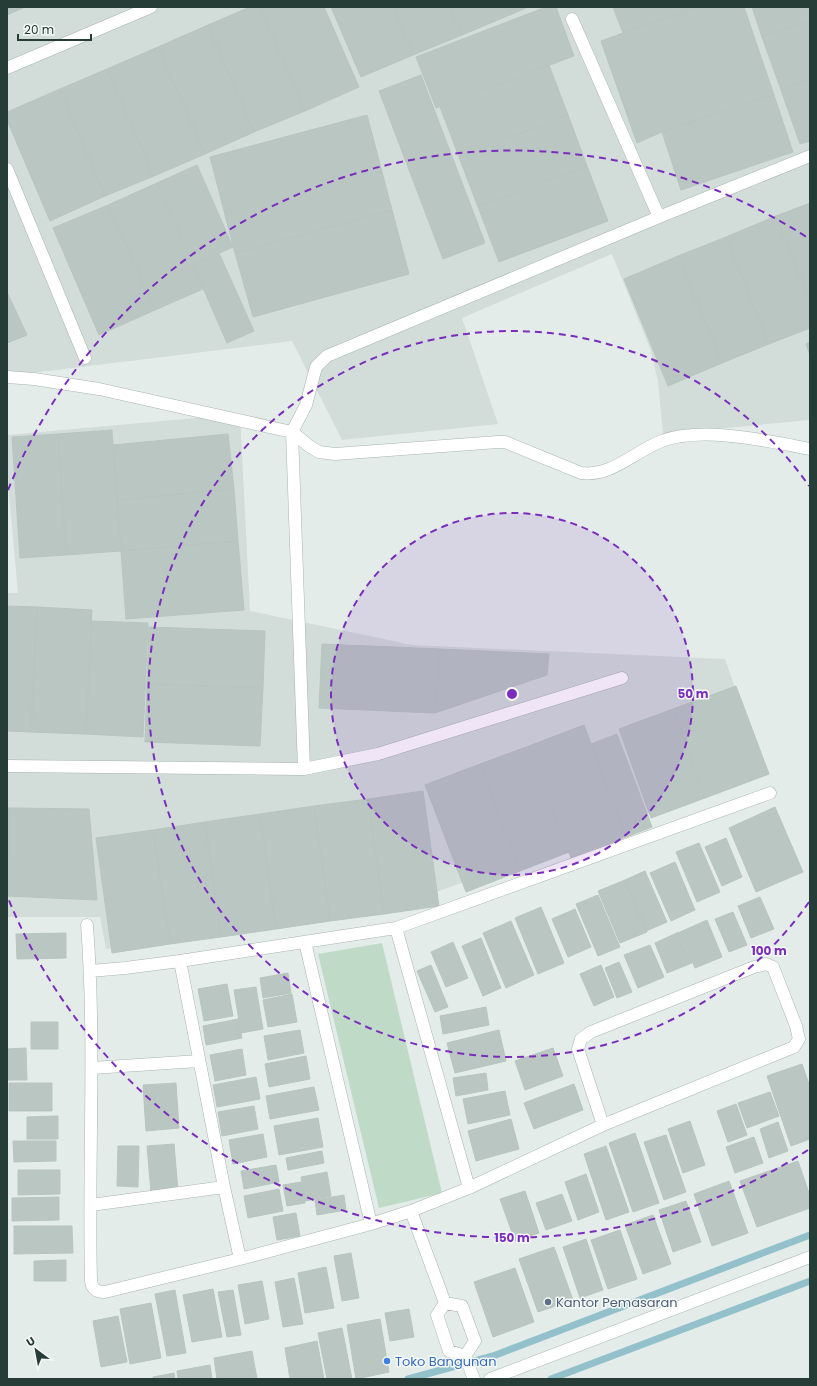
<svg xmlns="http://www.w3.org/2000/svg" width="817" height="1386" font-family="Poppins,sans-serif">
<style>
.built{fill:#d2dcd8}
.green{fill:#bfdbc8}
.lines{fill:none;stroke-linecap:round;stroke-linejoin:round}
.stream{stroke:#92c0cb;stroke-width:7}
.building{fill:#bac6c2;stroke:#b7c5c0}
.minor-casing{stroke:#a7b4b0;stroke-width:13}
.minor{stroke:#fff;stroke-width:12}
.ring{fill:none;stroke:#7b2cbf;stroke-width:2;stroke-dasharray:7 5}
.service-dot{fill:#5c6f8a;stroke:#f4f9f7;stroke-width:1.5}
.shop-dot{fill:#3f7fe0;stroke:#f4f9f7;stroke-width:1.5}
.labels{text-anchor:middle;dominant-baseline:central;stroke-width:3;stroke-linejoin:round;paint-order:stroke}
.service-label{font-size:13px;fill:#4e5e75;stroke:#f4f9f7;text-anchor:start}
.shop-label{font-size:13px;fill:#366cbe;stroke:#f4f9f7;text-anchor:start}
.centre{fill:#7b2cbf;stroke:#f4f9f7;stroke-width:2}
.ring-label{font-size:12px;text-anchor:middle;font-weight:bold;fill:#7b2cbf;stroke:#f4f9f7;stroke-width:3;stroke-linejoin:round;paint-order:stroke}
</style>
<rect width="100%" height="100%" fill="#e4ece9"/>
<path class="built" d="M7,7H810V420L663,434L658,381L651,351L612,254L462,318L498,424L342,440L292,341L7,376Z
M240,414L250,611L412,645L725,659L764,772L390,909L106,949L100,917H7V593H18L7,472V435Z"/>
<path class="green" d="M382,943L442,1193L379,1208L318,954Z"/>
<g class="lines">
<path class="stream" d="M408,1379L493,1356L810,1235
M551,1379L810,1281"/>
</g>
<path class="building" d="M7,7H22L23,8L7,15Z
M250,7H260L305,111L254,132L208,25Z
M260,7H324L359,87L305,111Z
M331,7H393L413,55L361,77Z
M393,7H450L462,35L413,55Z
M450,7H509L512,14L462,35Z
M509,7H528L512,14Z
M546,7H556L574,56L436,108L416,57Z
M613,7H695L623,33Z
M695,7H744L774,95L662,132L637,143L601,41Z
M752,7H810V20L762,37Z
M810,20V80L781,90L762,37Z
M208,25L254,132L205,154L158,47Z
M158,47L205,154L154,176L107,69Z
M549,65L568,115L459,157L440,107Z
M107,69L154,176L105,196L60,89Z
M421,75L485,243L443,259L379,91Z
M810,80V141L800,144L781,90Z
M60,89L105,196L50,221L7,120V112Z
M774,95L793,152L681,190L662,132Z
M367,115L392,210L235,253L210,157Z
M568,115L587,166L478,207L459,157Z
M197,165L233,247L193,265L157,183Z
M587,166L608,221L499,262L478,207Z
M157,183L203,289L155,310L108,205Z
M810,203V301L776,216Z
M108,205L155,310L99,335L53,228Z
M392,210L409,274L253,317L235,253Z
M776,216L810,301V328L769,344L726,237Z
M726,237L769,344L722,363L678,256Z
M219,253L254,331L227,343L193,265Z
M678,256L722,363L668,386L624,279Z
M7,292L27,335L7,343Z
M810,342V355L806,344Z
M112,430L121,551L66,555L58,434Z
M58,434L66,555L20,558L12,437Z
M228,434L234,489L117,500L113,445Z
M234,489L238,541L121,551L117,500Z
M238,541L244,610L126,619L121,551Z
M7,606L37,607L31,732L7,731Z
M37,607L92,610L86,734L31,732Z
M92,621L148,623L143,737L86,734Z
M149,627L265,631L263,688L147,684Z
M322,644L440,649L435,713L319,708Z
M440,649L549,654L547,675L435,713Z
M147,684L263,688L260,746L145,742Z
M736,686L769,774L705,798L673,709Z
M673,709L705,798L651,818L619,729Z
M584,725L626,837L571,858L529,746Z
M617,734L652,827L626,837L591,744Z
M529,746L569,852L520,871L480,764Z
M480,764L520,871L466,892L425,785Z
M423,791L439,906L384,914L368,799Z
M368,799L384,914L330,921L314,806Z
M314,806L330,921L276,929L260,814Z
M775,807L803,872L756,892L729,828Z
M7,808H9L7,886Z
M9,808L89,809L97,900L7,896Z
M260,814L276,929L221,937L205,822Z
M205,822L221,937L170,944L153,830Z
M153,830L170,944L112,953L96,838Z
M726,838L742,877L722,886L705,847Z
M699,843L720,892L697,902L676,852Z
M675,862L695,910L671,921L650,873Z
M645,871L667,922L646,931L625,880Z
M625,880L647,932L620,943L598,891Z
M598,895L620,947L598,956L576,904Z
M760,897L774,929L751,938L738,906Z
M541,907L564,963L538,974L515,918Z
M575,909L591,947L568,957L552,919Z
M733,912L747,945L729,952L715,919Z
M707,920L722,957L695,968L680,932Z
M511,921L534,975L506,988L483,933Z
M679,932L692,963L667,973L655,943Z
M66,933V958L17,959L16,934Z
M481,938L501,988L483,996L462,946Z
M453,942L468,978L446,987L431,952Z
M650,945L664,977L638,988L624,955Z
M619,962L632,992L617,998L605,968Z
M431,965L448,1007L435,1012L417,971Z
M601,965L614,997L594,1006L580,974Z
M288,973L291,993L263,998L260,978Z
M227,984L233,1016L204,1021L198,989Z
M256,987L263,1029L241,1033L234,990Z
M292,994L297,1022L268,1027L263,1000Z
M486,1007L489,1025L443,1034L440,1016Z
M238,1019L242,1038L206,1045L203,1026Z
M31,1022H58V1049H31Z
M300,1030L304,1053L268,1060L264,1036Z
M499,1030L506,1061L455,1073L447,1043Z
M26,1048L27,1080H7V1049Z
M553,1048L563,1076L525,1090L515,1061Z
M242,1049L246,1075L215,1081L210,1055Z
M306,1056L310,1079L269,1087L265,1064Z
M802,1064L810,1087V1139L791,1146L767,1076Z
M486,1073L488,1090L456,1096L453,1078Z
M256,1077L260,1099L217,1107L213,1085Z
M9,1083H52V1111H9Z
M176,1083L179,1128L146,1131L143,1085Z
M574,1084L583,1110L534,1129L524,1103Z
M314,1087L319,1110L270,1119L266,1096Z
M505,1091L510,1115L468,1124L463,1099Z
M770,1092L779,1116L747,1128L738,1103Z
M736,1104L747,1135L728,1142L717,1111Z
M254,1106L258,1129L222,1136L218,1112Z
M58,1116V1139H27V1117Z
M318,1118L323,1147L279,1155L274,1126Z
M511,1119L519,1149L476,1161L468,1131Z
M690,1121L705,1165L683,1173L668,1129Z
M778,1122L788,1151L769,1158L760,1129Z
M635,1133L659,1203L633,1212L609,1143Z
M263,1134L267,1157L233,1164L229,1140Z
M666,1135L686,1192L664,1200L644,1142Z
M754,1137L763,1163L735,1173L726,1147Z
M13,1141H56V1161L14,1162Z
M174,1144L178,1191L151,1193L147,1146Z
M118,1146H139L138,1187L117,1186Z
M606,1146L629,1212L606,1220L584,1154Z
M322,1151L324,1163L288,1170L286,1158Z
M798,1161L810,1196V1208L757,1227L740,1181Z
M276,1165L279,1182L244,1189L241,1171Z
M18,1170H60V1194L18,1195Z
M327,1172L331,1196L305,1201L301,1177Z
M586,1174L599,1212L578,1220L565,1182Z
M729,1181L748,1233L712,1246L694,1194Z
M301,1182L305,1203L287,1206L283,1185Z
M279,1189L283,1211L248,1218L244,1196Z
M525,1191L539,1233L515,1241L500,1199Z
M562,1194L572,1221L546,1230L536,1203Z
M344,1195L346,1210L317,1215L315,1200Z
M59,1197V1220L12,1221V1198Z
M686,1201L701,1242L673,1252L659,1210Z
M296,1213L300,1236L277,1240L273,1217Z
M653,1215L671,1264L643,1274L625,1225Z
M14,1226H72L73,1253L14,1254Z
M620,1230L637,1279L608,1289L591,1240Z
M586,1239L603,1290L580,1298L563,1247Z
M554,1247L573,1300L538,1312L519,1259Z
M351,1253L359,1298L342,1301L334,1256Z
M66,1260V1281H34V1261Z
M326,1267L334,1308L305,1313L298,1273Z
M515,1268L534,1322L493,1337L474,1282Z
M294,1278L303,1324L283,1327L275,1282Z
M262,1281L269,1319L245,1324L238,1285Z
M213,1289L222,1337L192,1342L183,1295Z
M175,1290L186,1353L167,1356L155,1294Z
M233,1290L241,1335L227,1337L218,1292Z
M151,1303L161,1358L130,1364L120,1309Z
M409,1309L414,1337L390,1341L385,1313Z
M118,1316L127,1362L101,1367L93,1321Z
M380,1319L389,1372L356,1379L347,1325Z
M342,1328L352,1379H327L318,1333Z
M317,1341L324,1379H290L285,1348Z
M252,1351L257,1379H217L214,1358Z
M210,1365L212,1379H178L177,1371Z
M174,1373L175,1379H153V1377Z"/>
<g class="lines">
<defs>
<path id="minor" d="M572,19L659,217
M7,68L151,7
M7,169L85,358
M7,377L34,379L99,389L292,432L306,405L316,367L327,356L659,217L810,156
M292,432L309,446L319,452L335,454L498,442H505L581,473C612,477 635,451 662,441C702,426 768,441 810,449
M7,766L304,769L292,432
M304,769L378,754L622,678
M87,925C96,1043 88,1162 91,1281C92,1289 97,1292 105,1292L240,1259L371,1224L411,1211L469,1188L603,1125L794,1047L799,1039L796,1026L773,967L766,964L754,967L591,1032L581,1039L578,1049L603,1125
M396,928L469,1188
M305,942L371,1224
M180,961L224,1187L240,1259
M90,971L125,968L180,961L396,928L770,793
M92,1068L199,1061
M91,1205L224,1187
M411,1211L445,1303
M445,1303L462,1306L475,1341L465,1356L474,1379
M445,1303L437,1315L449,1351L465,1356
M490,1379L810,1257"/>
</defs>
<use href="#minor" class="minor-casing"/>
<use href="#minor" class="minor"/>
</g>
<circle cx="512" cy="694" r="181" fill="#7b2cbf" fill-opacity=".12"/>
<g class="ring">
<circle cx="512" cy="694" r="181"/>
<path d="M809 902A363 363 0 1 1 809 486"/>
<path d="M808 1150A544 544 0 0 1 8 898M8 490A544 544 0 0 1 808 238"/>
</g>
<circle class="service-dot" cx="548" cy="1302" r="4"/>
<circle class="shop-dot" cx="387" cy="1361" r="4"/>
<g class="labels">
<g class="service-label">
<text x="556" y="1302">Kantor Pemasaran</text>
</g>
<g class="shop-label">
<text x="395" y="1361">Toko Bangunan</text>
</g>
</g>
<circle cx="512" cy="694" r="6" class="centre"/>
<g class="ring-label">
<text x="693" y="698">50 m</text>
<text x="769" y="955">100 m</text>
<text x="512" y="1242">150 m</text>
</g>
<rect width="817" height="1386" fill="none" stroke="#253c37" stroke-width="16"/>
<g transform="translate(36 1350) rotate(328)" stroke="#f4f9f7" stroke-width="3" paint-order="stroke">
<path d="M0-3L7 15L0 10L-7 15Z" fill="#253c37"/>
<text y="-6" font-size="11" font-weight="bold" text-anchor="middle" fill="#253c37">U</text>
</g>
<path d="M18 34v6h73v-6" fill="none" stroke="#253c37" stroke-width="2"/>
<text x="24" y="34" font-size="12" fill="#253c37" stroke="#f4f9f7" stroke-width="3" paint-order="stroke">20 m</text>
</svg>
